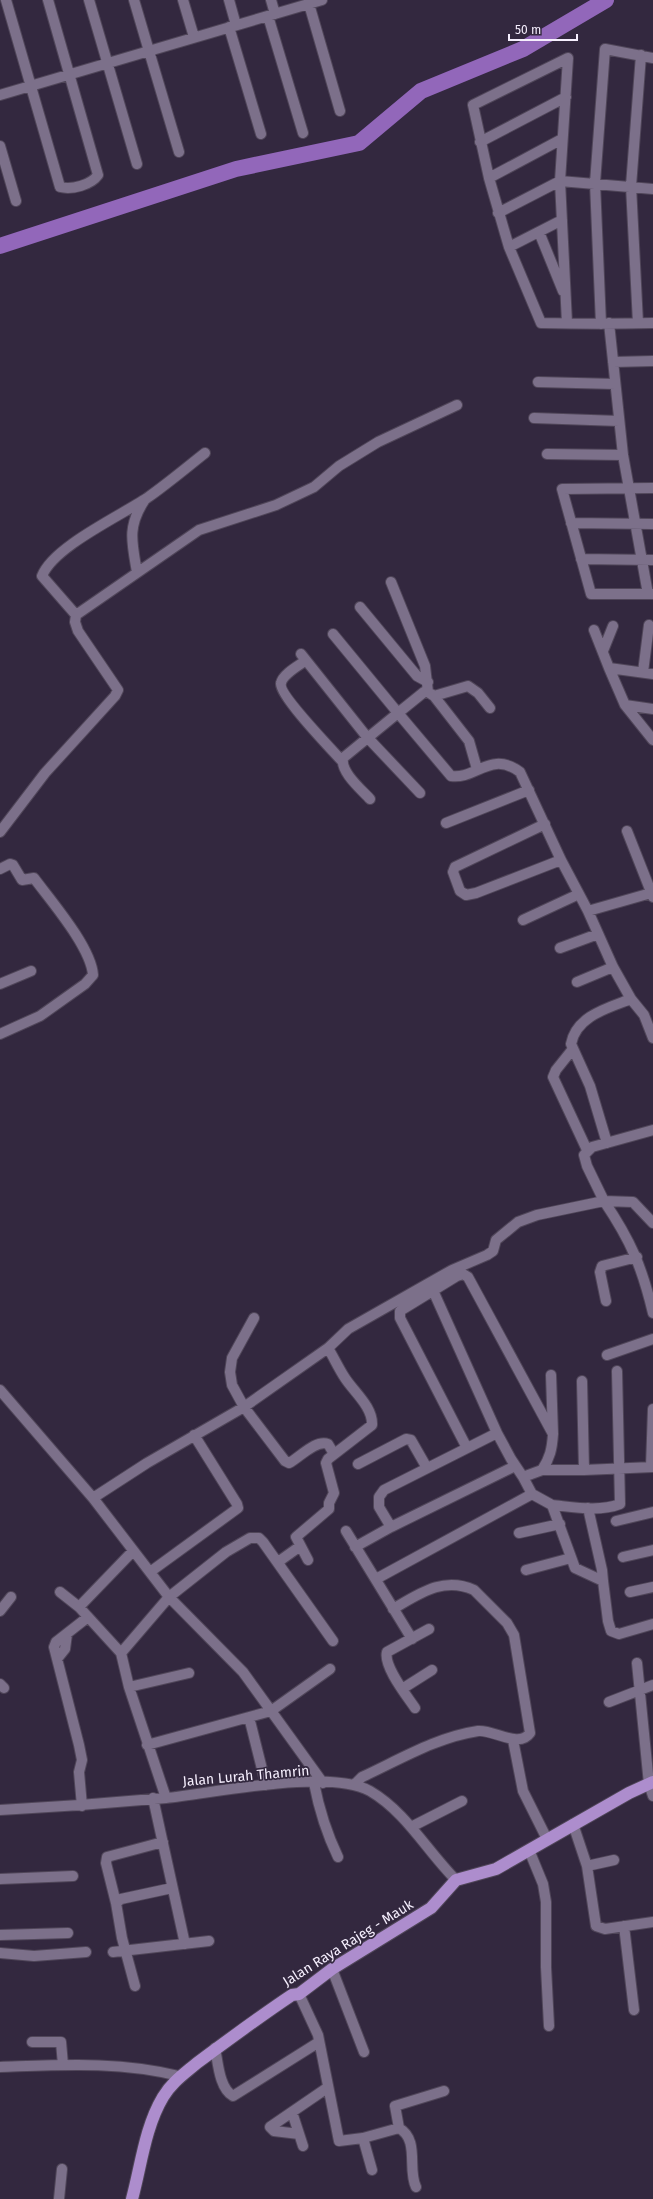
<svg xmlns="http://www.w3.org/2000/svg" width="653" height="2199" font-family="'Fira Sans',sans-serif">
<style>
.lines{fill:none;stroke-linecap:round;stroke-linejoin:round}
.river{stroke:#9267ba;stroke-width:16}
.minor-casing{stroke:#504659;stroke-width:12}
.major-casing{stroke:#504659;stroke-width:14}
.minor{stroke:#7c708a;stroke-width:10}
.major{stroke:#ad8dcd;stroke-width:12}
.labels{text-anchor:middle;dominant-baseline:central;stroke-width:3.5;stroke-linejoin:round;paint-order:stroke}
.street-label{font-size:14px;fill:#f6effe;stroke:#33283f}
</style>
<rect width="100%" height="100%" fill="#33283f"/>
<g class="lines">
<path class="river" d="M0,246L236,169L359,143L421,91L523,49L606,0"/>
<defs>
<path id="minor" d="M6,0L60,187C72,190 91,185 98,175L48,0
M89,0L137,164
M134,0L149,51L322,0
M183,0L194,37
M229,0L236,25
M271,0L275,14
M309,4L340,111
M268,16L303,133
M229,27L261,134
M0,95L149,51L179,152
M480,142L566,97
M0,146L16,201
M489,178L562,139
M498,213L560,181L653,189
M539,232L563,291
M509,247L562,220
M567,323L560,181L568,58L473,105L489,178L509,247L541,323C579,324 616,324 653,323
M609,323L623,455L648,594
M638,323L631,186L641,55
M601,324L595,183L605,49L653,58
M613,362L653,361
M538,382L615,384
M534,418L619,421
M547,454L623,455
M653,488L562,489L591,594H653
M571,523L653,524
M581,559L653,560
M137,572C132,543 127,527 144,501
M391,582L425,666L428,692
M360,607L417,676L428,682
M76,615L42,576C53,547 120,516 147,498C167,484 186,468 205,453
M594,630L609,668L653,674
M333,634L398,713L424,692H428L434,696L469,741L477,769
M603,651L613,626
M301,654L367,737L420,793
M305,661C298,666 283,674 281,683C278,694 333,751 343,762
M609,668L625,705L653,740
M643,672L649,625
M434,696L468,686L478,693L490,708
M625,705L653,709
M370,799C362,790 340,772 343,758L398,713L451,776C475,780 491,750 520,772L561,860L588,911L613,967L631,999L644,1015L653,1038
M446,823L529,790
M545,824L455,867L453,872L460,891L466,895L476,893L561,860
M627,831L653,897
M0,832L45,773L115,696L118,690L78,631L75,622L76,615L199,530L276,505L314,487L339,466L378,442L457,405
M0,869L10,864L13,865L22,880L34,878C51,901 91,947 93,975L85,984L40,1016L0,1034
M588,911L651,893
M523,920L579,894
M560,948L598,934
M577,982L613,967
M0,984L31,971
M572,1050L556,1070L553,1077L587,1150
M607,1143L590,1086L571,1044C576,1016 608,1008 631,999
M604,1201C631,1241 642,1267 653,1313
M604,1201L633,1202L653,1223
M431,1286L497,1433L511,1459L523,1477L542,1470H584L653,1467
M606,1301L600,1272L602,1266L637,1257
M254,1318L232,1358L230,1372L232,1385L244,1407L285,1461L289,1463C299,1458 316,1439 328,1444L334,1454
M607,1355L653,1339
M551,1375L553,1434
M582,1381L584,1470
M0,1390L93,1498L169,1597L243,1672L323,1783
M497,1433L384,1490L379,1497V1507L391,1527L515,1466
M467,1448L400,1318V1311L457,1276L463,1274L468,1277L553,1434C552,1449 550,1458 542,1470
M358,1464L406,1439L411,1440L427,1468
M651,1467L653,1409
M532,1494L552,1505L575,1568L603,1581L608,1621L611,1631L619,1634L653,1624
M93,1498L147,1463L244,1407L328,1348L348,1329L452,1270L487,1255L493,1251L496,1240L518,1222L537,1215L604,1201L587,1166L584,1155L592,1147L653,1130
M552,1505C573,1507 600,1512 620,1504L617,1371
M588,1508L602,1570L603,1581
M616,1521L653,1512
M346,1531L412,1639
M519,1533L560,1524
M355,1547L391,1527
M623,1557L653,1550
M308,1560L296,1537L329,1509V1503L334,1493L326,1463L328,1459L372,1425C373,1407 354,1392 345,1378C339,1369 334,1358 328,1348
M278,1562L299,1547
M526,1570L571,1558
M150,1572L238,1508L237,1504L194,1435
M376,1579L532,1494L523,1477
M60,1592L79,1607L121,1653L129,1687L166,1798
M630,1592L653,1587
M79,1607L133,1551
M0,1611L11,1597
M121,1653L169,1597L226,1552L250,1538H259L263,1542L333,1641
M57,1659L65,1649L67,1634
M637,1663L649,1784L653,1796
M0,1684L4,1688
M129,1687L189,1673
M402,1689L432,1670
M609,1702L653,1685
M415,1708C407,1696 383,1666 387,1652L429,1629
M249,1717L266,1785
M513,1740L523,1791L547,1839
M147,1745L271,1711L330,1669
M314,1783C319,1809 326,1832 338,1857
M355,1784L362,1777C399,1760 437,1737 478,1731C493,1729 519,1749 530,1733L514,1635L507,1623L474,1590C443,1576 419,1594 393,1609
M153,1798L185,1944
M82,1806L79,1772L82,1760L79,1745L54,1647L56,1642L88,1617
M0,1810C56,1807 111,1803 166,1798C215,1793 329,1768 370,1791C406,1812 427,1851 456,1880
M573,1824L587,1866L596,1926L605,1929L653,1922
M411,1827L462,1801
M529,1850L543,1884L546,1902V1967L549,2026
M587,1866L614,1860
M0,1879L73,1876
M116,1903L106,1863L107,1857L163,1842
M624,1926L634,2010
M0,1935L68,1933
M113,1952L209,1941
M0,1953L34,1956L86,1952
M332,1969L364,2052
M135,1986L122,1938L116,1903L121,1899L172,1888
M299,1994L318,2035L339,2141L363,2138L399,2128L395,2106L444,2091
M32,2042H61L63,2065
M215,2048C218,2062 219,2088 233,2096L319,2042
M0,2067C61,2065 119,2061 179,2076
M292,2112L303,2146
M399,2128C420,2140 407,2169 416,2187
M299,2134L274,2131L270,2127L327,2088
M363,2138L372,2170
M59,2199L62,2169"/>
<path id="major" d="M132,2199C141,2166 145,2127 163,2097C172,2082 184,2074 197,2063C228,2040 259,2017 292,1995L299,1994L332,1969L431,1908L456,1880L496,1869L629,1793L653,1782"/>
</defs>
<use href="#minor" class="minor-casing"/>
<use href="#major" class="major-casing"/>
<use href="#minor" class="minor"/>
<use href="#major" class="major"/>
</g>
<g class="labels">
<g class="street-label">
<text transform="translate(246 1776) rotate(-5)">Jalan Lurah Thamrin</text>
<text transform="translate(348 1943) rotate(-32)">Jalan Raya Rajeg - Mauk</text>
</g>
</g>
<path d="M509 34v6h68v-6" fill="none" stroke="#f6effe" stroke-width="2"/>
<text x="515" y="34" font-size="12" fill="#f6effe" stroke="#33283f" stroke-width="3" paint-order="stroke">50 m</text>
</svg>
